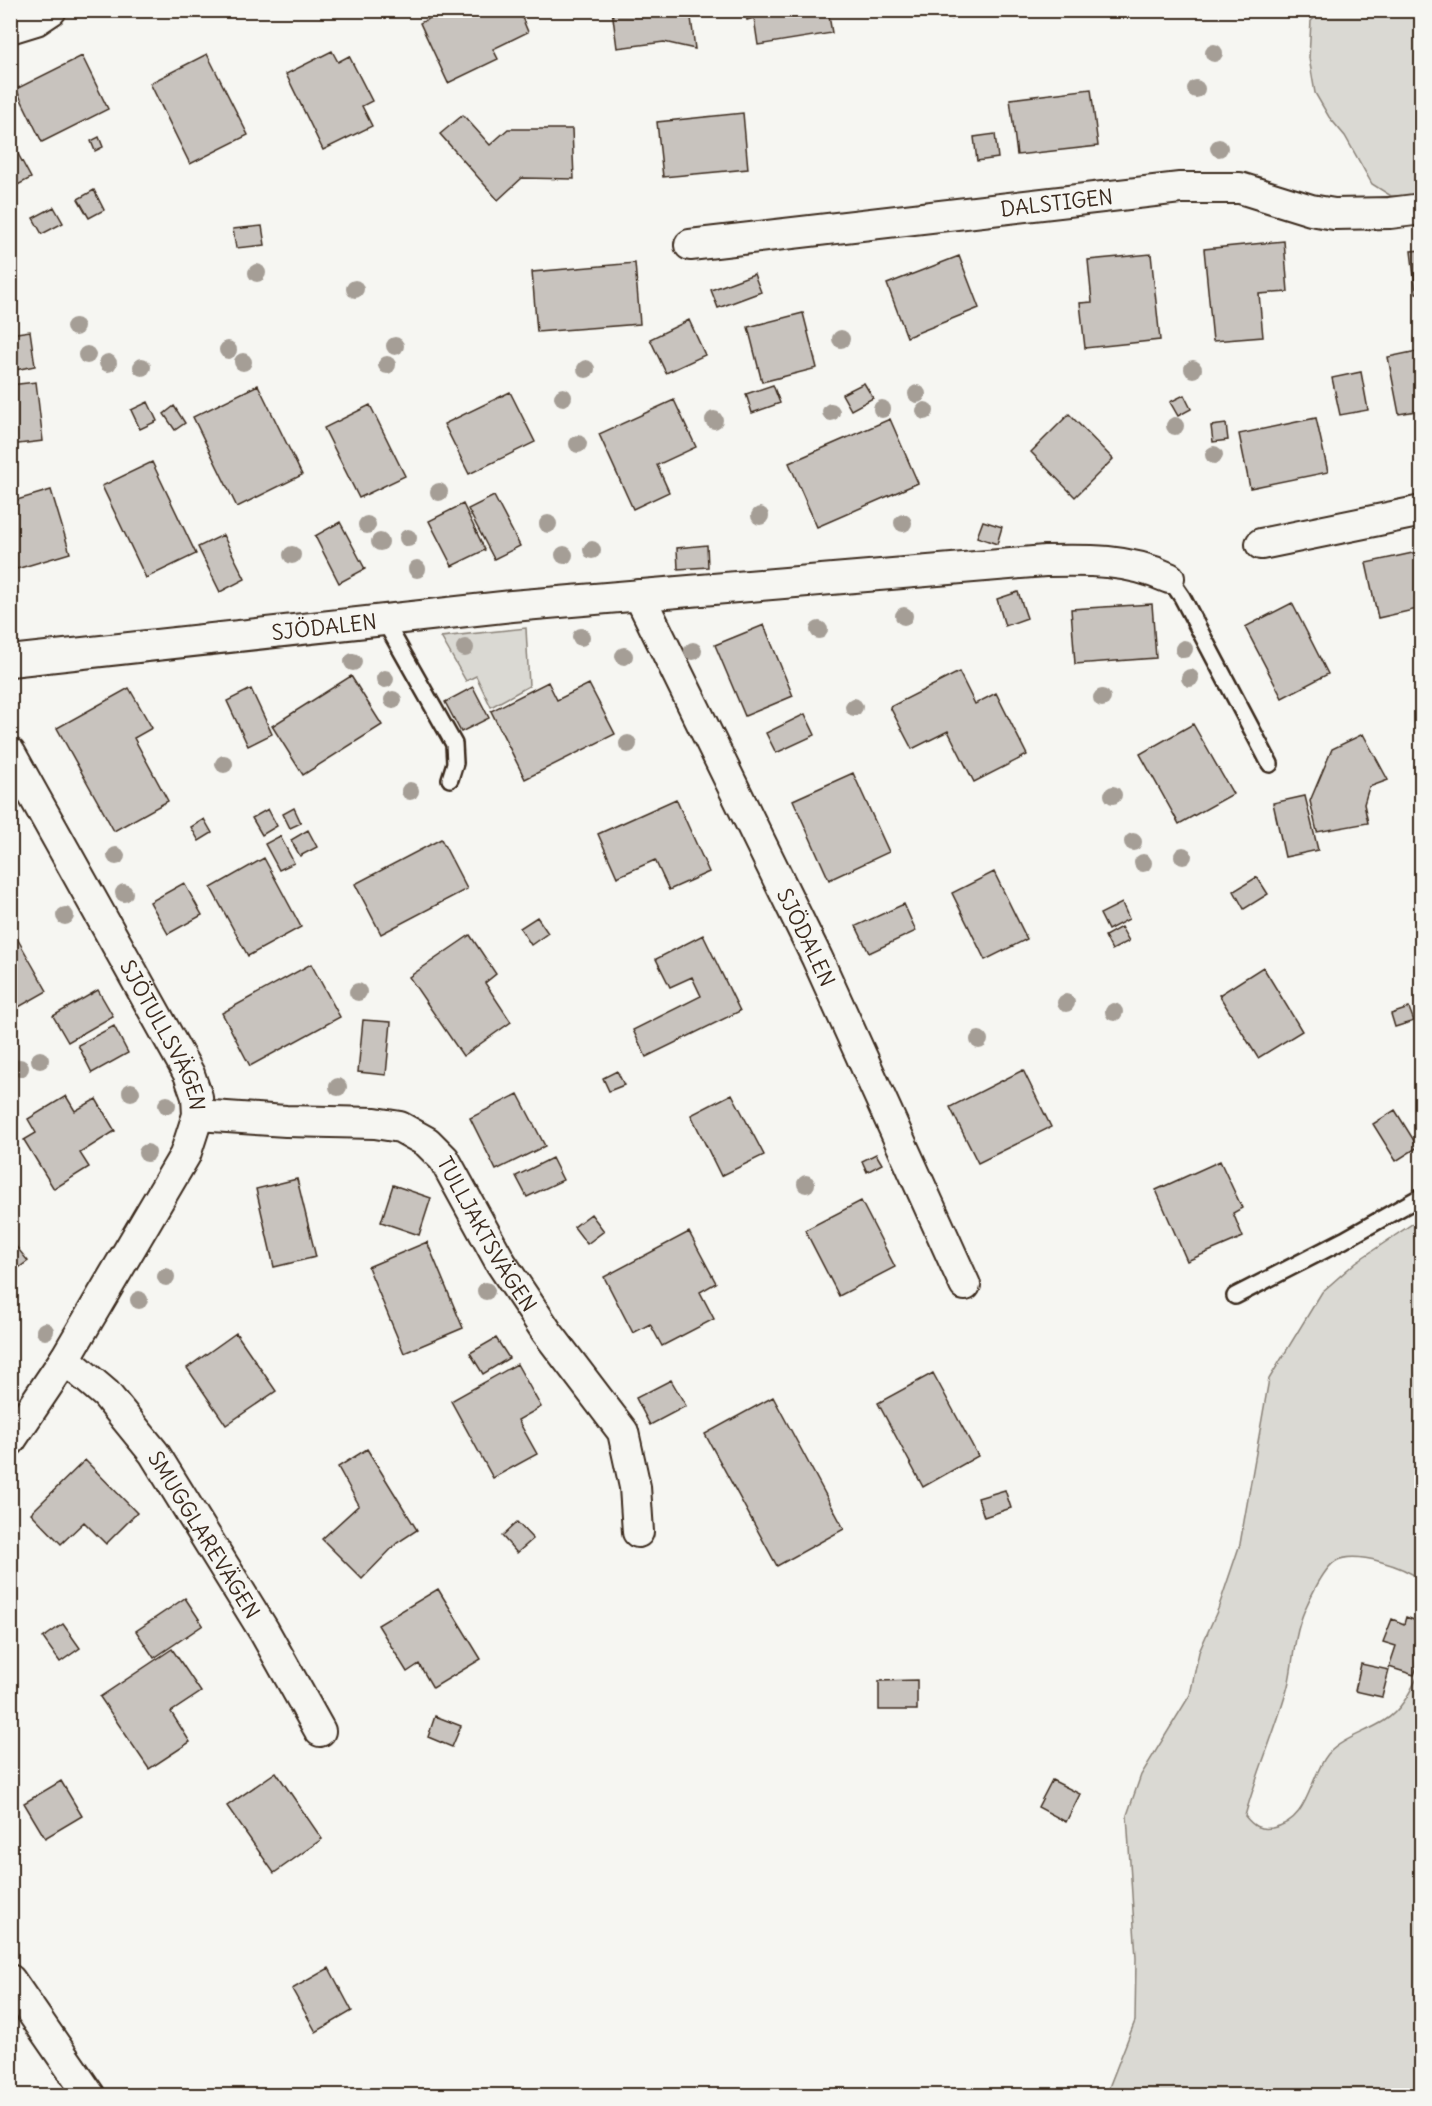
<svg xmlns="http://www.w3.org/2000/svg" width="1432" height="2106" font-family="Delius,sans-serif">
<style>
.green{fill:#dad9d3;stroke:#8a8278;stroke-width:1.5}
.building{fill:#c8c3be;stroke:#3b2a1e;stroke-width:1.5}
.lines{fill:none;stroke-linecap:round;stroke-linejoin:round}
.lane-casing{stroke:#3b2a1e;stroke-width:20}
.street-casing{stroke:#3b2a1e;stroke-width:34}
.lane{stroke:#f6f6f2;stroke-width:15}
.street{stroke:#f6f6f2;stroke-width:30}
.tree{fill:#a59e96}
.labels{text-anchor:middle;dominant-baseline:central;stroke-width:5;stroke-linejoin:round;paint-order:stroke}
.street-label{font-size:21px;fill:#3b2a1e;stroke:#f6f6f2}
</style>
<rect width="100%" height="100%" fill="#f6f6f2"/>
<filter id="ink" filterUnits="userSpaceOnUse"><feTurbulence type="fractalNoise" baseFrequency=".0167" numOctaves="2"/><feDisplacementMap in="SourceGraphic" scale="12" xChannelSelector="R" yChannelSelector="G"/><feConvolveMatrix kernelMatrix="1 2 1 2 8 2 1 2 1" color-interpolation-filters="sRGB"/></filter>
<g filter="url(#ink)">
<path class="green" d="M1323,11H1421V196H1391L1372,184L1345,136L1329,117L1315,93L1309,58L1311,21Z
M526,628L529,686L491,707L476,676L466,681L441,637Z
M1421,1218V1580C1405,1567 1356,1550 1336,1561C1323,1568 1304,1609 1300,1623C1293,1644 1293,1666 1288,1686C1276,1730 1257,1772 1245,1816C1253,1826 1259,1830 1272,1828C1310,1821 1308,1779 1328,1754C1341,1739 1367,1732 1384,1721C1403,1709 1411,1690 1421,1670V2095H1106L1135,2021L1136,1958L1127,1815L1141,1775L1190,1695L1199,1652L1218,1609L1240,1544L1269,1379L1322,1292L1356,1262Z"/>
<path class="building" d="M446,10H519L528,32L493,49L498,59L448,83L420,23Z
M612,10H690L695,49L664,42L617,48Z
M745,10H828L832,33L758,45L754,18L747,20Z
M929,10H956L952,19Z
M332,51L338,62L349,56L372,101L362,106L372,126L323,150L286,74Z
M207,54L248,135L190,164L150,83Z
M82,56L108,109L42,142L16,89Z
M1091,89L1098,146L1017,155L1010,99Z
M743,113L748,169L663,177L657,122Z
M463,115L490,145L508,129H572L574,179L522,178L498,200L440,134Z
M995,134L998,158L977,161L974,137Z
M99,137L103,147L95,151L91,141Z
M10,139L31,178L10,189Z
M94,190L104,210L89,218L78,199Z
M54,207L63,223L42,234L33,218Z
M262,226L265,245L236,248L233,229Z
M1284,241L1288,292L1259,294L1263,337L1213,341L1204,249Z
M1422,250V293H1416L1411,251Z
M1151,254L1160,340L1085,348L1080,303L1092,302L1088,260Z
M959,256L979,308L907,337L887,284Z
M635,263L640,324L537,332L532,272Z
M754,274L761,292L718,308L711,290Z
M803,313L817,368L762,382L748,327Z
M689,320L705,355L666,373L650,339Z
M30,331L35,366L15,370L10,334Z
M1422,350V410L1399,414L1388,357Z
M1361,372L1368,410L1340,415L1332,378Z
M36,382L43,441L10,445V385Z
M864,383L873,398L851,410L842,394Z
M258,385L302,475L237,507L193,417Z
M773,385L780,403L752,413L746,394Z
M510,392L535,442L469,474L444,424Z
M1184,395L1191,409L1178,416L1170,402Z
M674,400L696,447L657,465L669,492L633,509L599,434Z
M148,402L157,421L140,429L131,410Z
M370,405L405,476L359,498L324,428Z
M174,406L185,423L175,430L164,414Z
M1069,414L1113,459L1075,497L1031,452Z
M1316,418L1328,472L1250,488L1239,434Z
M890,419L918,483L817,527L789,463Z
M1226,424L1228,440L1213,442L1211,426Z
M152,462L196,554L146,578L102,486Z
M51,490L70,553L10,571V502Z
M494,496L520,546L494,559L468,509Z
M463,504L485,550L452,566L429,521Z
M983,521L1002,527L997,544L977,537Z
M340,522L365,569L339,583L315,536Z
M223,535L245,579L220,592L198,547Z
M707,545L708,567L678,569L677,548Z
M1422,551V608L1378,618L1366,563Z
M1018,592L1027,618L1005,626L997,599Z
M1292,603L1328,674L1282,698L1245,627Z
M1152,604L1156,658L1075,664L1071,609Z
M764,625L793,696L745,716L715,645Z
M959,672L975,704L996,693L1027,755L974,782L948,731L912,749L890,707Z
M351,676L382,725L303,775L272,726Z
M548,682L557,700L589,684L615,734L525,779L491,711Z
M473,687L489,718L461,732L445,702Z
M129,688L152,728L134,738L168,801L114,831L57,728Z
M251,689L272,734L248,746L227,701Z
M805,714L815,735L776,753L766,733Z
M1193,724L1233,794L1179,824L1140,754Z
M1363,734L1388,780L1369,787L1364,804L1368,823L1317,832L1310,801L1332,749Z
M853,773L889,852L829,880L793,800Z
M1305,796L1318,850L1285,857L1273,803Z
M676,799L709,872L669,890L655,860L617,877L598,834Z
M294,808L301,823L290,828L283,814Z
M268,809L277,826L262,835L252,818Z
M204,819L212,833L199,841L191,827Z
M308,830L317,847L300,856L291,840Z
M280,836L294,863L279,870L265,844Z
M441,839L467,889L381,934L355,884Z
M264,858L301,927L248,956L211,888Z
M994,872L1027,939L985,960L952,893Z
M1257,877L1268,894L1244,909L1234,891Z
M184,883L202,915L168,934L150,902Z
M1122,903L1129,919L1108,930L1100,914Z
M904,904L916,931L869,953L856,926Z
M537,917L548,933L531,945L520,928Z
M10,926L47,991L10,1012Z
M1121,927L1129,941L1112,950L1105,936Z
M470,935L496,974L485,983L511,1022L463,1056L409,977Z
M703,935L740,1011L646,1057L633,1030L701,996L692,977L670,987L656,959Z
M311,964L340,1017L250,1066L222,1013Z
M1263,967L1302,1031L1258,1058L1219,995Z
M98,990L113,1016L68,1042L53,1016Z
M1409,1008L1414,1021L1395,1027L1391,1014Z
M363,1020L391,1022L386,1075L358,1072Z
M114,1026L128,1053L92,1073L78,1045Z
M1023,1070L1051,1127L978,1163L950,1107Z
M617,1071L624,1085L609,1091L603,1078Z
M518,1094L545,1146L496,1170L470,1118Z
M732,1094L764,1155L721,1176L691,1115Z
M66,1096L75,1111L96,1099L115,1131L80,1153L89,1167L54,1189L24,1140L36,1133L28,1119Z
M1395,1110L1418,1147L1396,1161L1373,1124Z
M876,1154L882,1164L867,1172L862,1161Z
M552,1158L563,1180L527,1197L516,1176Z
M1220,1161L1242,1208L1233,1213L1243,1237L1187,1261L1156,1190Z
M297,1179L316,1257L274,1267L256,1189Z
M393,1185L431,1198L419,1235L381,1222Z
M861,1201L895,1267L839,1296L805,1230Z
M591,1214L604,1231L587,1244L574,1227Z
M689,1232L716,1283L700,1292L714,1319L662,1346L650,1324L633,1333L604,1277Z
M10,1239L28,1261L10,1274Z
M427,1242L463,1328L404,1353L368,1267Z
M236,1333L276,1391L226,1425L187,1368Z
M496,1338L509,1358L483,1374L470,1353Z
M517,1364L541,1407L518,1420L537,1454L493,1478L451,1401Z
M933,1373L978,1456L923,1487L878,1403Z
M671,1380L686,1406L650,1425L636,1398Z
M773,1397L844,1529L777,1566L705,1434Z
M367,1449L417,1530L397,1543L362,1579L322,1539L359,1505L338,1467Z
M85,1460L137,1513L106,1544L84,1522L61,1544L31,1513Z
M1005,1490L1011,1508L984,1517L978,1498Z
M517,1522L533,1539L517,1553L502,1536Z
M438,1589L481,1659L433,1688L419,1664L407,1672L378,1625Z
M185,1598L203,1625L154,1658L136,1631Z
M1406,1617L1422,1623V1653L1414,1675L1389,1667L1396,1646L1383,1642L1392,1619L1404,1624Z
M63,1624L80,1648L60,1662L43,1638Z
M172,1649L201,1692L171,1712L190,1742L149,1769L100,1697Z
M1361,1664L1389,1670L1382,1697L1355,1691Z
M917,1680V1710H879V1681Z
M435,1716L461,1726L452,1747L428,1737Z
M276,1772L322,1839L274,1873L227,1806Z
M1052,1780L1080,1794L1066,1822L1038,1807Z
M61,1781L82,1816L45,1838L24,1803Z
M329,1968L352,2011L316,2032L292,1989Z"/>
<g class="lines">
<defs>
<path id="lane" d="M1169,578L1182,597L1270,764
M384,620L454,744L455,763L450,779
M1235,1296L1344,1240L1422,1196"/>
<g id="street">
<path d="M10,28L36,20L51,10"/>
<path id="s1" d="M690,245L1180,188H1240L1311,210L1334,214L1390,213L1422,209"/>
<path d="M1261,544L1422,511"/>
<path id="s2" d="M639,595L817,958L965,1285"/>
<path id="s3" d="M10,661L512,606L1045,561C1087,560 1129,559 1169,578"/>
<path id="s4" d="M10,753L189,1074L197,1097L198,1115L185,1155L65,1359L10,1441"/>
<path id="s5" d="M198,1115L286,1121L375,1123L400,1127L427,1142L444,1159L501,1263L547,1332L623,1432L635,1487L638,1532"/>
<path id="s6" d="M65,1359L106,1394L154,1453L264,1631L320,1731"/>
<path d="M10,1980L90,2096"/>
</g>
</defs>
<use href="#lane" class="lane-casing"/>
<use href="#street" class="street-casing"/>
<use href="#lane" class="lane"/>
<use href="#street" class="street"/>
</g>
<g class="tree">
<circle cx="1214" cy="53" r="9"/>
<circle cx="1196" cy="89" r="9"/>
<circle cx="1219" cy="148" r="9"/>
<circle cx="257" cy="273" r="9"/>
<circle cx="355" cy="289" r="9"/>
<circle cx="75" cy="327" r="9"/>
<circle cx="841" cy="339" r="9"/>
<circle cx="395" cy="346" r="9"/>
<circle cx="228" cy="350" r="9"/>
<circle cx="87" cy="355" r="9"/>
<circle cx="243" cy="362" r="9"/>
<circle cx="108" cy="363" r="9"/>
<circle cx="387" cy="365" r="9"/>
<circle cx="142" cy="367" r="9"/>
<circle cx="586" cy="369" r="9"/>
<circle cx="1193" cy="369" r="9"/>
<circle cx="917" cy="394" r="9"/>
<circle cx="563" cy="397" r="9"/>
<circle cx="882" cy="409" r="9"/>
<circle cx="925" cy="411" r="9"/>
<circle cx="831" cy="412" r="9"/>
<circle cx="714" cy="420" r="9"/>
<circle cx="1175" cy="426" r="9"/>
<circle cx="578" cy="444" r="9"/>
<circle cx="1214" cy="455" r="9"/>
<circle cx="439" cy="492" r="9"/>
<circle cx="760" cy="516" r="9"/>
<circle cx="903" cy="523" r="9"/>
<circle cx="548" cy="524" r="9"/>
<circle cx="367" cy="525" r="9"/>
<circle cx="408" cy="538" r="9"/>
<circle cx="380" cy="542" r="9"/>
<circle cx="592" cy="550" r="9"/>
<circle cx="292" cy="555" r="9"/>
<circle cx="564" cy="555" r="9"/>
<circle cx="417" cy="569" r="9"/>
<circle cx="904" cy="616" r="9"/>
<circle cx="819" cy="630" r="9"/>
<circle cx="581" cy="637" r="9"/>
<circle cx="465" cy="648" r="9"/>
<circle cx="1184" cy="649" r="9"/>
<circle cx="693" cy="651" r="9"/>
<circle cx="624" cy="656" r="9"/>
<circle cx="353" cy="662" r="9"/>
<circle cx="1190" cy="678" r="9"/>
<circle cx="385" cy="679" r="9"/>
<circle cx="1102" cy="698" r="9"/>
<circle cx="393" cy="700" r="9"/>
<circle cx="854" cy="707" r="9"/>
<circle cx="628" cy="744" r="9"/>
<circle cx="224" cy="764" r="9"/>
<circle cx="410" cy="791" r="9"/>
<circle cx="1113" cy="795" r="9"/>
<circle cx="1133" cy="842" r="9"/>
<circle cx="116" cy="856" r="9"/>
<circle cx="1183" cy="856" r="9"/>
<circle cx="1143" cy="863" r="9"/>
<circle cx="124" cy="893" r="9"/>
<circle cx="65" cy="916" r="9"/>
<circle cx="358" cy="992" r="9"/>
<circle cx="1066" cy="1003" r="9"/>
<circle cx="1114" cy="1012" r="9"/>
<circle cx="979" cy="1040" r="9"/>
<circle cx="40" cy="1060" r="9"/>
<circle cx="20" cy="1068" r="9"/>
<circle cx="338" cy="1087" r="9"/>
<circle cx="131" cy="1092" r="9"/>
<circle cx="167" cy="1105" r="9"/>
<circle cx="147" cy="1153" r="9"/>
<circle cx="806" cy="1184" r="9"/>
<circle cx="166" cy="1277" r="9"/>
<circle cx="486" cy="1291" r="9"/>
<circle cx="139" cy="1300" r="9"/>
<circle cx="45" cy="1331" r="9"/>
</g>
</g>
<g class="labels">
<g class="street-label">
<text stroke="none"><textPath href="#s1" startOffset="369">DALSTIGEN</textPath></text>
<text stroke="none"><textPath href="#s3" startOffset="316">SJÖDALEN</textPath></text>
<text stroke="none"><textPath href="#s2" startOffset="381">SJÖDALEN</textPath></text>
<text stroke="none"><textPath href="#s4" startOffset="322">SJÖTULLSVÄGEN</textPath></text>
<text stroke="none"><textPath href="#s5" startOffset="344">TULLJAKTSVÄGEN</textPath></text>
<text stroke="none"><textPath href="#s6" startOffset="226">SMUGGLAREVÄGEN</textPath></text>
</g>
</g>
<rect width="1432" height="2106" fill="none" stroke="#f6f6f2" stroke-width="36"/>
<rect x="18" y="18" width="1396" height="2070" fill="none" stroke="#3b2a1e" stroke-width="2" filter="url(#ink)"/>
</svg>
